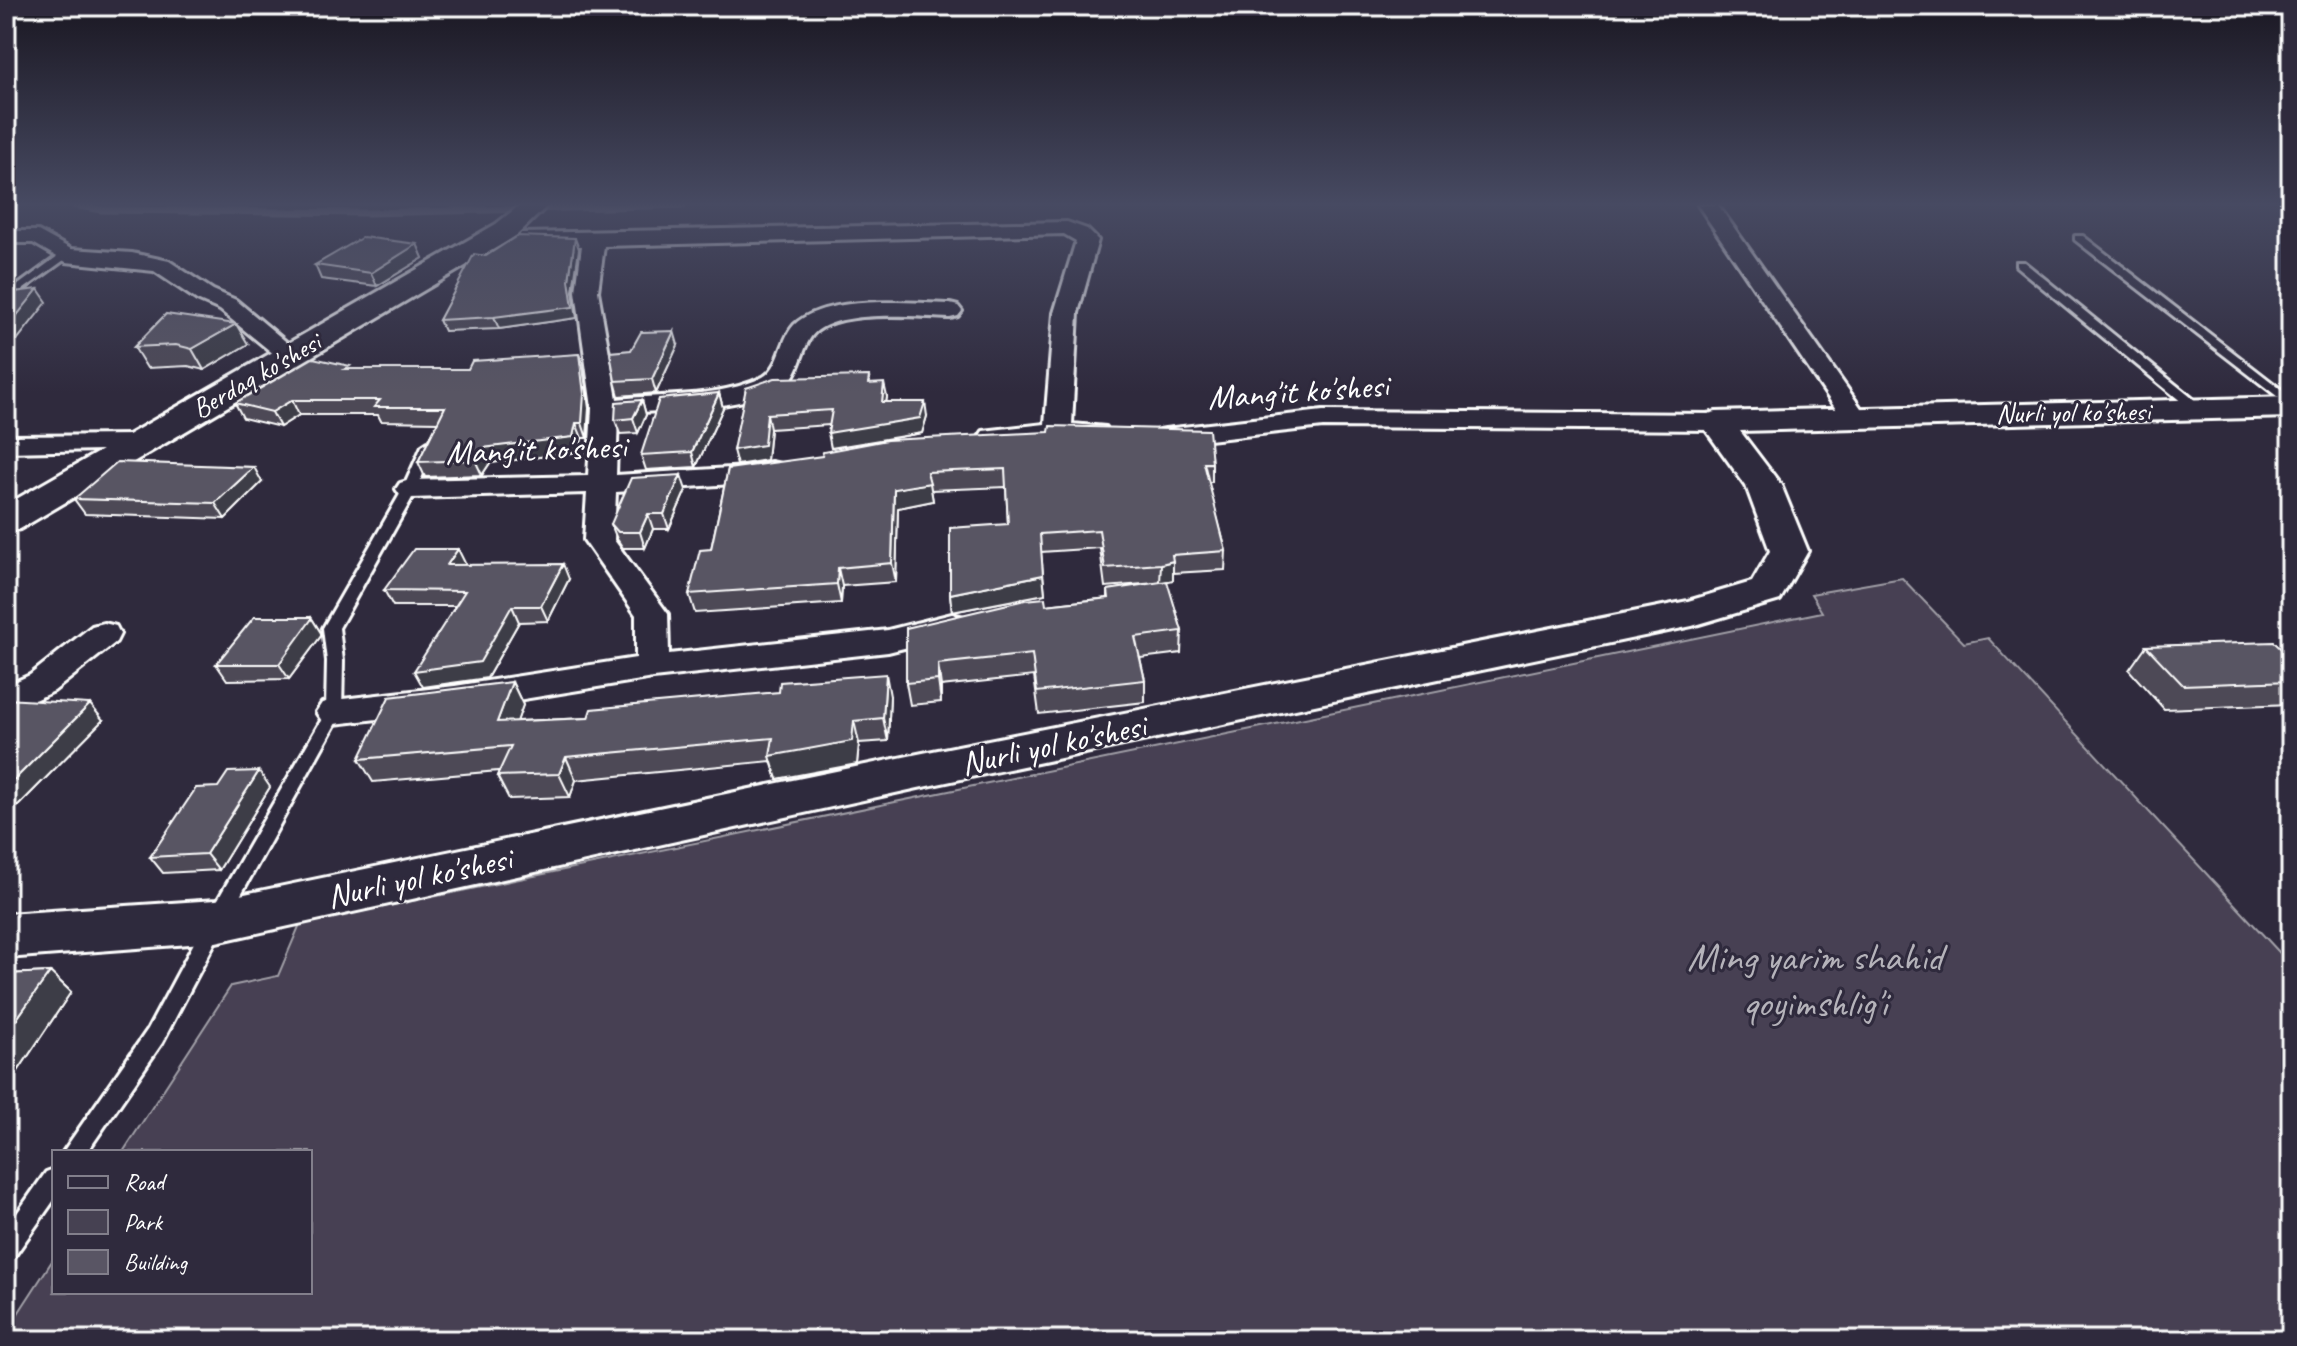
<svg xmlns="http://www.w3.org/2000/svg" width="2297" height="1346" font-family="Caveat,sans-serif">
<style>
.green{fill:#464152;stroke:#a2a0a8;stroke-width:2}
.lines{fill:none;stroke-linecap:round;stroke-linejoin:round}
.stream{stroke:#a7a6ad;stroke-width:7}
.service-casing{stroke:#fff;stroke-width:6}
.minor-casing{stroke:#fff;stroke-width:6}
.tertiary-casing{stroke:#fff;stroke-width:6}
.secondary-casing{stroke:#fff;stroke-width:6}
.service{fill:#2f2a3d;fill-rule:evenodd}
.minor{fill:#2f2a3d;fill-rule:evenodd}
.tertiary{fill:#2f2a3d;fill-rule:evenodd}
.secondary{fill:#2f2a3d;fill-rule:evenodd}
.wall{fill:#4d4956;stroke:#fff;stroke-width:2}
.shaded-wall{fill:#3e3c46;stroke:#fff;stroke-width:2}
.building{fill:#595564;stroke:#fff;stroke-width:2}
.labels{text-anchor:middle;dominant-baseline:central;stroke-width:6;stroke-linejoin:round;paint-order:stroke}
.far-street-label{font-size:28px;fill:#fff;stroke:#2f2a3d}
.street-label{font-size:34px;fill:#fff;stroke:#2f2a3d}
.near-park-label{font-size:40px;fill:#b5b3ba;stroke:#2f2a3d}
</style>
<rect width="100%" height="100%" fill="#2f2a3d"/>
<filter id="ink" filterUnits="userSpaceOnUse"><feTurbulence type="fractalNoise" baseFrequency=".0125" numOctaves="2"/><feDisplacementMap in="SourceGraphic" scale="16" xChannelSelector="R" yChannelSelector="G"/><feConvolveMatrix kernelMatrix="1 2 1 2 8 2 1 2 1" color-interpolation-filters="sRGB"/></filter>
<g filter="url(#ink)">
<path class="green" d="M1902,578L1964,643L1988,638L2291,965V1340H6V1332L54,1258V1292H310V1152H123L231,986L278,976L300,924L1822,612L1811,594Z"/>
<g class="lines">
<path class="stream" d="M74,205L102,210L368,213L684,205"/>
<defs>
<path id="service" d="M2075,236H2083L2291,397V407L2075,240Z
M62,253L71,255L6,302V294Z
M2016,262H2024L2202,406V412H2194L2016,266Z
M428,442L434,446L417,489L339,628L343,661L342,712L223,927L162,1043L87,1152H63L148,1029L209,915L326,712L327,661L323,628L403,489L422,446Z
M54,1169V1200L14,1257L6,1261V1229L46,1172Z"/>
<path id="minor" d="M1698,205H1718L1868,418L1864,424H1846Z
M1067,222L1087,229L1098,240L1078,313L1072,424L1106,427L1109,433L1106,439L993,445L983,443L979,437L983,431L1045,424L1054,313L1076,241L1064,234L604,246L598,291L617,399C663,394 720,398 763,377C781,367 780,340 794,325C826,294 908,303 950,304L958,306L962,311L958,316L950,318C917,317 827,307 809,340C800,356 799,377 782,387C739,411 666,409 618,414L616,475L747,467L771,462L781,464L785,470L781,476L747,483L616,492L614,540L668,614L669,654L888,630L952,614L964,617L968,625L964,633L888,652L653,678L455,710L334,724L322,721L316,712L322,703L334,700L455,686L636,658V615L584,540L587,493L410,498L400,495L396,489L400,483L410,480L588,476L592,408L576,291L582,246L529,244L521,243L518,238L521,233Z
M6,231H38L71,249L132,253L169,261L213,290L236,300L302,355L299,360H281L220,310L197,300L154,271L66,262L33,243H6Z
M1323,411L1716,414L1725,416L1729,422L1725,428L1716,430L1323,427L1165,445L1155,443L1151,437L1155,431L1165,429Z
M140,435L150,437L154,443L150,449L6,452V436Z
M104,623L116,626L120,634L116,642L54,691L6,713V686L30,675L92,626Z"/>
<path id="tertiary" d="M2291,397V417L1740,431L1781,485L1808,551L1780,600L1692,626L918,788L216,942L6,958V914L216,900L918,754L1688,601L1752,582L1770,551L1746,486L1700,422L1704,415L1716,412Z"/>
<path id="secondary" d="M520,205H548L516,236L20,529L6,532V505L496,224Z"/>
</defs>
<use href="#service" class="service-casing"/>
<use href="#minor" class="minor-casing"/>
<use href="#tertiary" class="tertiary-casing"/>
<use href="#secondary" class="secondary-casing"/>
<use href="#service" class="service"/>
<use href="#minor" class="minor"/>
<use href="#tertiary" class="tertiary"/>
<use href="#secondary" class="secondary"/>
</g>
<path class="wall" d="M417,244L423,258L377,286L321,279L315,265Z
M579,249L573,291L577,318L499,329L444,331L439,320L486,256Z
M166,314L248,344L204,370L188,366L147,368L134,347Z
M678,345L656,393L619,396L615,381L631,350Z
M579,354L583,368L589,408L587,438H582L579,452L490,463L482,475L425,477L418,462L438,422L381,421L378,415H299L280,427L243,418L235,403L352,369H468Z
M869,376L870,384L887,397L886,402L927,416L922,433L831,448L829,425L770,429L767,460L737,465L746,388Z
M719,393L723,408L696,467L646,470L641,455Z
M642,400L646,415L638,433L620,434L615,420Z
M1212,463V482H1208L1226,551L1225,570L1173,573V580L1166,581L1182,631L1181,653L1140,658L1145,680V702L1039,714L1034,676L941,686V702L910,705L906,683V628L1046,605L1108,598V590L1157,583L1105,587L1100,548L1041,552L1045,594L952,612L950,594L1008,524L1006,487L931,490L933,501L898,508L896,582L842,586L841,603L695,613L689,594L711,549L728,469Z
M262,482L225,519L85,514L74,499Z
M686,490L669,529H653L645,548H623L617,539L611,524Z
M466,565L569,579L548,621L519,622L487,678L423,687L455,606H393L384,590Z
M311,617L321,633V636L289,679L227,680L216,664Z
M2146,646L2291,658V704L2164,709L2129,670Z
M512,682L523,705L517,721L588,718L890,696L888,741L859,743L857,764L777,779L771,761L576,780L570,797L509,799L497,776L499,771L373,782L359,759Z
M6,699L103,720L17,807H6Z
M270,787L219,870L163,873L150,857Z
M50,972L71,992L14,1077L6,1078V974Z"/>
<path class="shaded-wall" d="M575,238L579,249L573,291L577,318L499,329L494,317L569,280Z
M417,244L423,258L377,286L371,273Z
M38,289L47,302L6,354V329Z
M236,324L248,344L204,370L192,349Z
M674,331L678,345L656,393L652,379Z
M579,354L583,368L589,408L587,438L582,423Z
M884,383L887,397L884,416L882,402Z
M719,393L723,408L696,467L692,452Z
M292,400L299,415L280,427L272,412Z
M642,400L646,415L638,433L633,418Z
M925,402L927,416L922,433L831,448L828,433Z
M767,414L770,429L767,460L737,465L733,450Z
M576,423L582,438L579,452L490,463L482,475L475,460L483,448Z
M254,467L262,482L225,519L215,503Z
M681,475L686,490L669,529L664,514Z
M930,483L933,501L898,508L896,582L892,563L894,489Z
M648,514L653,529L645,548L640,532Z
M458,549L466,565H447Z
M1173,561V580L1160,583L1161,564Z
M563,564L569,579L548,621L541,606Z
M838,568L842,586L841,603L837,584Z
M1043,575L1045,594L952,612L950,594Z
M512,606L519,622L487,678L423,687L414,671Z
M311,617L321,633V636L289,679L279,664Z
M938,664L941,686V702L938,680Z
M886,674L890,696L888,741L883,718Z
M512,682L523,705L509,744L497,722Z
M90,704L103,720L17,807L6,796V788Z
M854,721L859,743L857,764L777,779L770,756Z
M566,757L576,780L570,797L559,774Z
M259,771L270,787L219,870L206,854Z
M50,972L71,992L14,1077L6,1071V1034Z"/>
<path class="building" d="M517,236L575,238L569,280L573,307L494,317L439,320L474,254L486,256Z
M363,237L417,244L371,273L315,265Z
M38,289L6,329V293Z
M166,314L236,324L192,349L176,345L134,347Z
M674,331L652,379L615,381L610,352L631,350L641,332Z
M579,354L584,394L582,423H576L573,437L483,448L475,460L418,462L445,407H374L380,400H292L272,412L235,403L313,358L350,366L345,369H468L472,361Z
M869,376L868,384L884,383L882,402H925L920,418L828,433L832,410L767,414L764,445L733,450L746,388L775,378Z
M719,393L692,452L641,455L659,399Z
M642,400L633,418L615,420L616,402Z
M1050,426L1209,430L1212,463H1204L1226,551L1172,555L1173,561L1161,564L1105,568L1099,530L1040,534L1043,575L950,594V528L1008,524L1005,469L927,472L930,483L894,489L892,563L838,568L837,584L689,594L700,550L711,549L728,469L822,456L823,452L887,440L1049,432Z
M117,462L254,467L215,503L74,499Z
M681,475L664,514H648L640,532H618L611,524L631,478Z
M414,549H458L447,565L563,564L541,606H512L480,662L414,671L465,591L384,590Z
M1167,581L1182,631L1135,637L1145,680L1037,692L1032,654L938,664V680L906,683V628L1025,600L1045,598L1046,605L1109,598L1108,590Z
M254,617H311V620L279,664H216Z
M2274,642L2291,658V681L2183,685L2146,646Z
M886,674L883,718L854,721L852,741L770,756L773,738L566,757L559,774L497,776L511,746L359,759L389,697L512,682L497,722L588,718L591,709L779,692L780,682Z
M6,699L90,704L6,788Z
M259,771L206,854L150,857L196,788L218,787L228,772Z
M50,972L6,1034V974Z"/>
</g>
<linearGradient id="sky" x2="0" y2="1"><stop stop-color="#1a1722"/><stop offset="0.52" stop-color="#474a62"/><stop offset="1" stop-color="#474a62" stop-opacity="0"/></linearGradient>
<rect width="2297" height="393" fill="url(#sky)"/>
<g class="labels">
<g class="far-street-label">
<text transform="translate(256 375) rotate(-30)">Berdaq ko'shesi</text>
<text transform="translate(2073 412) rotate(-1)">Nurli yol ko'shesi</text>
</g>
<g class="street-label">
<text transform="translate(1298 391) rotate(-4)">Mang'it ko'shesi</text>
<text transform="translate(536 449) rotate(-2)">Mang'it ko'shesi</text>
<text transform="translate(1053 744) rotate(-12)">Nurli yol ko'shesi</text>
<text transform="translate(419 877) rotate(-12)">Nurli yol ko'shesi</text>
</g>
<g class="near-park-label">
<text x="1815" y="957">Ming yarim shahid<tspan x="1815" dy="46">qoyimshlig'i</tspan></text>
</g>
</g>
<rect width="2297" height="1346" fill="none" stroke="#2f2a3d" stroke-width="32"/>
<rect x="16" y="16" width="2265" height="1314" fill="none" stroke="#fff" stroke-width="3" filter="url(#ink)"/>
<rect x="52" y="1150" width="260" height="144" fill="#2f2a3d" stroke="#827f8b" stroke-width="2"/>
<rect x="68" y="1176" width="40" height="12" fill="#2f2a3d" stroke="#827f8b" stroke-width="2"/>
<text x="124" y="1190" font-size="24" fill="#ffffff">Road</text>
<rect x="68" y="1210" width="40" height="24" fill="#464152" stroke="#827f8b" stroke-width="2"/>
<text x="124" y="1230" font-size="24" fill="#ffffff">Park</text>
<rect x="68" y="1250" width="40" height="24" fill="#595564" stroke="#827f8b" stroke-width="2"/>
<text x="124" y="1270" font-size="24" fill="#ffffff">Building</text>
</svg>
